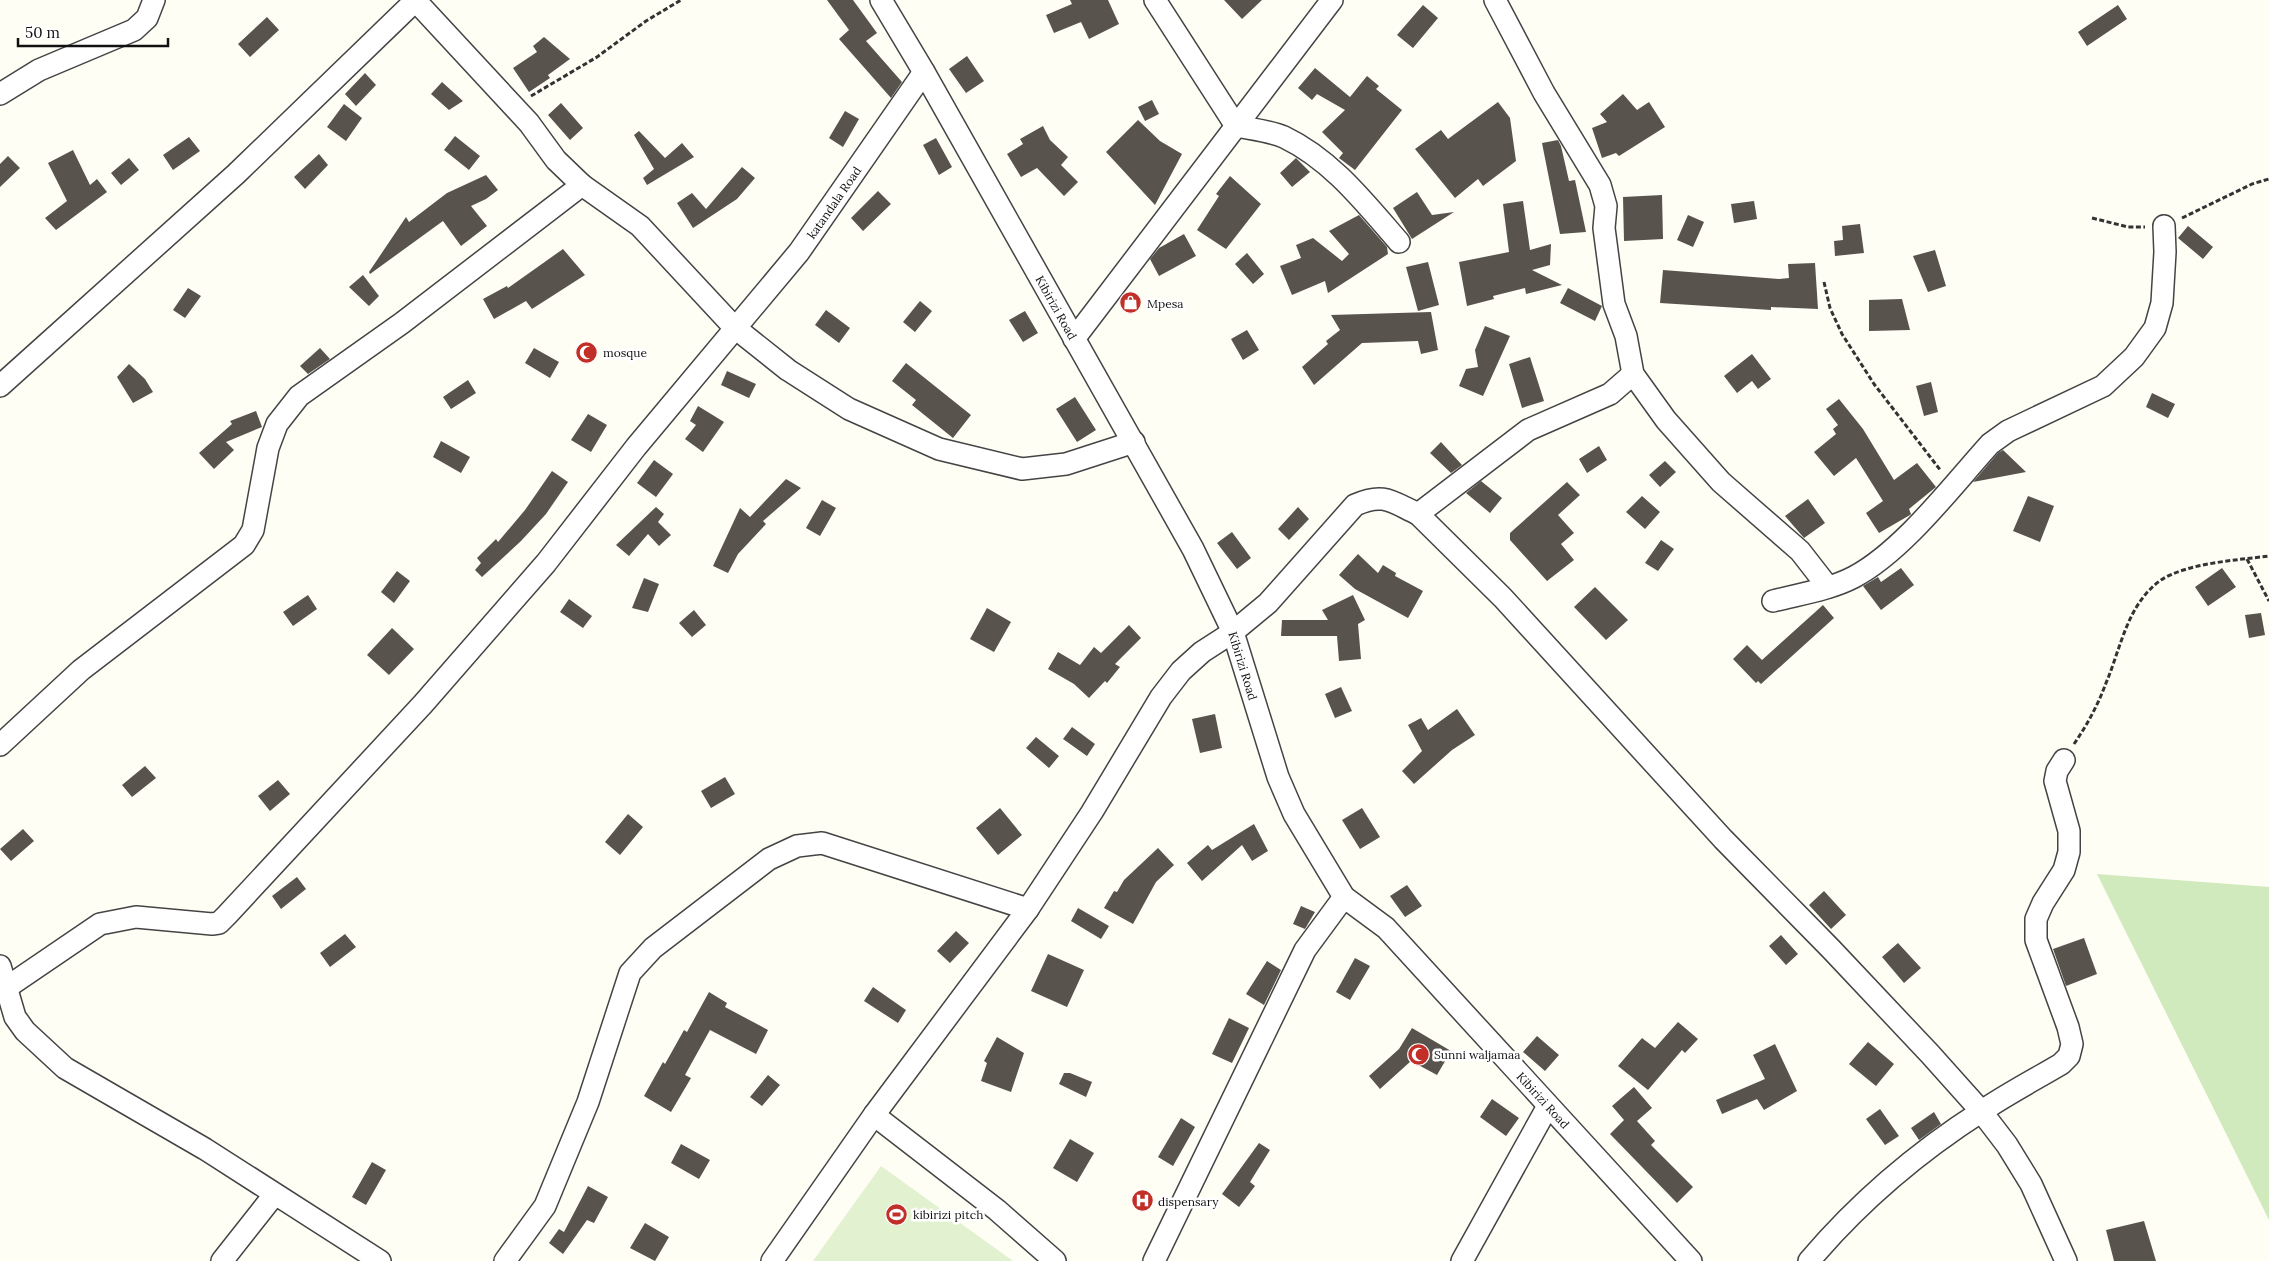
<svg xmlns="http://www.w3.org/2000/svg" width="2269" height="1261" font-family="Lora,serif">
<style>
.green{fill:#d0eabd}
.pitch{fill:#e2f1cf}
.building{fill:#59534d}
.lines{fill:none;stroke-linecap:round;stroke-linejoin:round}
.minor-casing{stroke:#444;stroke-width:24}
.path{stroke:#333;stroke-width:3;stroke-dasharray:5 2.5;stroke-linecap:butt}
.minor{stroke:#fff;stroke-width:21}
.labels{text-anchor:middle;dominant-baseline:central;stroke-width:5;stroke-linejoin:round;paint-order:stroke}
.street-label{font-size:12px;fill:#111;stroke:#fff}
.poi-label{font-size:12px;fill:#111;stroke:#fff;text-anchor:start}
</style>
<rect width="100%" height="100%" fill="#fffef5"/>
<path class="green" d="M2097,874L2269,887V1220Z"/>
<path class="pitch" d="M881,1166L1013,1261H813Z"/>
<path class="building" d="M827,0H853L877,33L866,41L902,82L891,98L839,39L849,30Z
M1070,0H1108L1119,24L1089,39L1081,22L1054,33L1046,15L1072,4Z
M1224,0H1262L1242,19Z
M1423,5L1438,18L1413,48L1397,35Z
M2118,5L2127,19L2087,46L2078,32Z
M267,17L279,30L250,57L238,44Z
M544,37L570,59L548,75L550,78L529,92L513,68L537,52L533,46Z
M967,56L984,81L966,93L949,69Z
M1315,68L1350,97L1367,76L1379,86L1376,89L1402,110L1355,170L1339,158L1343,153L1322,132L1345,110L1317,94L1312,100L1298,88Z
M365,73L376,85L356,106L345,94Z
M442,82L463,101L449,110L431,94Z
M1623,94L1637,110L1649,102L1665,127L1619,156L1616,153L1602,158L1592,128L1607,122L1600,114Z
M1152,100L1159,114L1145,121L1138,107Z
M1498,102L1510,118L1516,161L1483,186L1478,179L1455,198L1415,149L1441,130L1448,139Z
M561,103L583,128L570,140L548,115Z
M344,104L362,118L346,141L327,127Z
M845,111L859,119L843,147L829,138Z
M1138,120L1160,141L1182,154L1155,205L1106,152Z
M1043,126L1050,140L1068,157L1061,165L1078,182L1064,196L1037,168L1021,177L1007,154L1023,144L1020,139Z
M639,131L665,158L682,143L694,157L647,185L643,178L654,169L634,135Z
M455,136L480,156L469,170L444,150Z
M189,137L200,151L173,170L163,155Z
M936,138L952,167L939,175L923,145Z
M1558,140L1561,146L1569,181L1575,180L1586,232L1560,234L1542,143Z
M73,150L90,185L97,179L107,192L56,230L45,218L67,201L48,163Z
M319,154L328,165L305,189L294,177Z
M8,156L20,168L0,187V164Z
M129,158L139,170L121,185L111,173Z
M1296,158L1310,172L1292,187L1280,173Z
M742,167L755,178L737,199L693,228L677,203L692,193L706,209Z
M486,175L498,190L486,199L471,206L487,226L461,246L443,221L370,274L369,272L406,217L409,222L447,193Z
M1230,176L1261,204L1226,249L1197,230L1219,196L1216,194Z
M878,191L891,204L863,231L851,218Z
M1417,192L1432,215L1454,212L1412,239L1393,208Z
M1662,195L1663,239L1624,241L1623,197Z
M1523,201L1530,250L1551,244L1550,265L1532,270L1562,285L1526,294L1525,288L1493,296L1494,299L1467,306L1459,262L1509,252L1503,204Z
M1754,201L1757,219L1734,223L1731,204Z
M1359,215L1387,247L1388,254L1328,293L1325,281L1292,295L1280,266L1301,258L1296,245L1313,238L1342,261L1349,254L1329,231Z
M1688,215L1704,222L1693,247L1677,240Z
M1860,224L1864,253L1835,256L1834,241L1843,240L1842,226Z
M2188,226L2213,247L2203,259L2178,238Z
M1184,234L1196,256L1159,276L1150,259L1159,248Z
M563,249L585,275L532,309L526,301L494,319L483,299L507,286L508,288Z
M1935,250L1946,286L1928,292L1913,256Z
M1247,253L1264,274L1253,284L1235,264Z
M1428,262L1439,305L1418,311L1406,267Z
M1815,263L1818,309L1771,307V310L1660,303L1663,270L1779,279L1789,278L1788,264Z
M363,275L379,296L369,306L349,287Z
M188,288L201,296L185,318L173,310Z
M1568,288L1602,306L1595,321L1560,303Z
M1902,299L1910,330L1869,331V300Z
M920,301L932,311L915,332L903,322Z
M826,310L850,328L839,343L815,325Z
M1025,311L1038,333L1023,342L1009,320Z
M1431,312L1438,350L1421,354L1418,341L1362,343L1314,385L1302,367L1328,344L1326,341L1340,330L1331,315Z
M1485,326L1510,336L1483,396L1459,386L1466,369L1478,367L1475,350Z
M1247,330L1259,350L1243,360L1231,339Z
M320,348L330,359L308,374L300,366Z
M534,348L559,362L550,378L525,363Z
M1752,354L1771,379L1758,389L1752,381L1737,393L1724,376Z
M1530,357L1544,401L1522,408L1509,364Z
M906,363L971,415L953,438L912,405L916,400L892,381Z
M129,364L145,379L153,392L133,403L117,377Z
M727,371L756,384L749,398L721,385Z
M468,380L476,393L451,409L443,397Z
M1931,382L1938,412L1924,416L1916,386Z
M2152,393L2175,404L2168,418L2146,407Z
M1075,397L1096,430L1077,442L1056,409Z
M1839,399L1863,429L1894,480L1917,463L1936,487L1909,509L1911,514L1910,515L1879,533L1866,513L1883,501L1856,458L1834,476L1814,452L1836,434L1833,429L1838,425L1826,409Z
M698,406L724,422L703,452L685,439L696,425L690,421Z
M256,411L262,427L226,442L234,450L214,469L199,453L232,424L230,421Z
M588,414L607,425L591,452L571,440Z
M441,441L470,457L461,473L433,457Z
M1441,442L1462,465L1451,473L1430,453Z
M1599,446L1607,460L1587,473L1579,459Z
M2003,450L2026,472L1973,482L1998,453Z
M654,460L673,474L656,497L637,483Z
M1665,461L1676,472L1660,487L1649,475Z
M552,471L568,482L546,514L521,541L482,577L475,570L481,563L477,558L496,539L498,542L525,510Z
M786,479L801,488L763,521L766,524L738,554L728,573L713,566L740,508L750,517Z
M1481,481L1502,498L1490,513L1466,493Z
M1567,482L1580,495L1558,515L1574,533L1561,544L1574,560L1547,581L1510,540V533Z
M1642,496L1660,512L1645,529L1626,512Z
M2028,496L2054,506L2040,542L2013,531Z
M1808,499L1825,523L1804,538L1785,516Z
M822,500L836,508L820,536L806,528Z
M656,507L664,514L658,522L671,535L659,546L648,534L629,556L616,545Z
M1298,507L1309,519L1289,540L1278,529Z
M1232,532L1251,558L1237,569L1217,543Z
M1661,540L1674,549L1658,571L1645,563Z
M1358,554L1378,573L1383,565L1396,573L1395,576L1423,591L1408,618L1355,589L1339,575Z
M1901,568L1914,585L1881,610L1863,586L1878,577L1881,582Z
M2222,568L2236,587L2208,606L2195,587Z
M397,571L410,581L394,603L381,592Z
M644,578L659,584L648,612L632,608Z
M1595,587L1628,620L1606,640L1574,607Z
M308,595L317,609L293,626L283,612Z
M1353,595L1365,620L1358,624L1361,659L1339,661L1337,636H1281L1282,620H1328L1322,610Z
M569,599L592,616L583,628L560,612Z
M1823,605L1834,618L1761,684L1758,681L1756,683L1733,659L1747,645L1762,660Z
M987,608L1011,622L994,652L970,639Z
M694,610L706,625L692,637L679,623Z
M2261,613L2265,635L2249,638L2245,615Z
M1129,625L1141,638L1115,664L1120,667L1107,683L1105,681L1089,698L1074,684L1048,669L1058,652L1080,665L1094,647L1101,653Z
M392,628L414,649L389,675L367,655Z
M1341,687L1352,711L1335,718L1325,694Z
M1457,709L1475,735L1452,750L1414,784L1402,771L1422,751L1408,725L1421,718L1428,730Z
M1215,714L1222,748L1200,753L1192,719Z
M1072,727L1095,744L1087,756L1063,739Z
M1036,737L1059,756L1049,768L1026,748Z
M145,766L156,778L132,797L122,785Z
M725,777L735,794L711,808L701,791Z
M278,780L290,794L270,811L258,796Z
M1000,808L1022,835L998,855L976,828Z
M1362,808L1380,837L1360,849L1342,820Z
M628,814L643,827L620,855L605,842Z
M1254,824L1268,851L1252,861L1242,845L1202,881L1187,863L1208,845L1212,850Z
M23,829L34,841L11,861L0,849Z
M1158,848L1174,865L1156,882L1133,924L1104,908L1114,891L1117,892L1124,880Z
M297,877L306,889L281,909L272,896Z
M1407,885L1422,906L1405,917L1390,896Z
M1824,891L1846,915L1831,929L1809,905Z
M1301,906L1315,912L1305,929L1293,924Z
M1078,908L1109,926L1101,939L1071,921Z
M956,931L969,943L950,963L937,951Z
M345,934L356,947L330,967L320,953Z
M1781,935L1798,954L1786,965L1769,946Z
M2084,938L2097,974L2066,986L2053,949Z
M1898,943L1921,968L1904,983L1882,957Z
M1048,954L1084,970L1067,1007L1031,991Z
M1355,958L1370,966L1350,1000L1336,992Z
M1267,961L1281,970L1264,1005L1246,994Z
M873,987L906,1010L898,1023L864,1001Z
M709,992L727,1003L725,1007L768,1030L756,1054L710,1030L685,1075L691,1078L671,1112L644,1096L663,1062L665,1064L684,1030L687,1032Z
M1229,1018L1249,1028L1232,1063L1212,1054Z
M1678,1022L1698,1039L1685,1053L1682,1050L1648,1090L1618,1066L1642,1038L1655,1048Z
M1412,1028L1451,1051L1437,1075L1411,1061L1380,1089L1369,1076L1399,1049Z
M1537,1036L1559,1055L1545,1071L1523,1052Z
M997,1037L1024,1053L1011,1092L981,1081L987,1063L984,1061Z
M1868,1042L1894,1064L1876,1086L1849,1064Z
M1775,1044L1797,1091L1764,1110L1757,1099L1722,1114L1716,1100L1765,1079L1753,1055Z
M1064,1073H1070L1092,1082L1086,1097L1059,1084Z
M768,1075L780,1085L762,1106L750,1097Z
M1634,1087L1652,1108L1637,1121L1655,1141L1651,1145L1693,1187L1677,1203L1610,1134L1624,1120L1612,1106Z
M1492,1099L1519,1118L1506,1136L1480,1117Z
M1880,1109L1899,1136L1885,1145L1866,1119Z
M1934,1112L1941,1124L1919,1140L1911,1128Z
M1181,1118L1195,1127L1173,1166L1158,1157Z
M1070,1139L1094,1153L1077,1182L1053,1168Z
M1259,1143L1270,1150L1250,1182L1255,1186L1239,1207L1222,1194Z
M681,1144L710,1160L699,1179L671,1163Z
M372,1162L386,1170L366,1205L352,1197Z
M588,1186L608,1197L594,1223L587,1220L563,1254L549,1243L559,1229L564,1232Z
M2144,1221L2156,1261H2114L2106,1230Z
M645,1223L669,1237L655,1261L630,1248Z"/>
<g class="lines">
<defs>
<g id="minor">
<path d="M415,0L529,123L556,160L582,185L640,226L734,327L788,370L849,409L939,449L1022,469L1066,464L1134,442"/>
<path id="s1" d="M881,0L924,72L1193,549L1233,632L1278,777L1294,814L1344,897L1386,928L1691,1261"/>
<path d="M1155,0L1236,126C1251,129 1270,131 1284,137C1332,160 1365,203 1399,242"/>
<path d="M1495,0L1544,93L1600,185L1606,206L1604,228L1614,304L1626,336L1633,374L1666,420L1721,482L1800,551L1828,587"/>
<path d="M0,94L39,70L134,30L147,18L154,0"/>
<path d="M1074,339L1332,0"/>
<path d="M0,386L236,174L416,0"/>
<path d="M1418,514L1503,598L1723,839L1831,949L1930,1054L1981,1111L2007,1145L2031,1184L2066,1261"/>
<path d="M1773,601C1800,594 1829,590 1854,577C1903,551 1952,486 1990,444L2008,431L2103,386L2134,357L2155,328L2162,303L2165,252L2164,226"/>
<path d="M0,745L81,670L244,545L253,530L268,448L277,424L299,396L402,323L582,185"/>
<path d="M0,966L15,1017L25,1031L65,1068L205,1149L380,1261"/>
<path id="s2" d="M0,992L100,924L136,917L212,924L219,923L227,915L423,704L546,563L636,447L799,252L924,72"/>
<path d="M874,1115L997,1210L1055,1261"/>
<path d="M222,1261L274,1195"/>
<path d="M505,1261L545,1206L588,1102L630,973L653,948L769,859L797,846L822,843L1028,909"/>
<path d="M772,1261L874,1115L1028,909L1092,812L1161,697L1181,671L1202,652L1233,632L1268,603L1355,505C1384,492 1392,502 1418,514L1528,430L1610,394L1633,374"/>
<path d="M1154,1261L1305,950L1344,897"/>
<path d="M1462,1261L1548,1106"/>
<path d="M1809,1261C1858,1203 1918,1152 1982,1111C2007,1094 2034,1080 2061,1064L2069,1056L2072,1044L2068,1027L2036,940V919L2043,903L2064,870L2069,852V831L2055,781L2057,771L2064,760"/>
</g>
</defs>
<use href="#minor" class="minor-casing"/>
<path class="path" d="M531,96L597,57L646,21L681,0
M2092,218L2128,227H2145
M2182,218L2252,184L2269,179
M1824,282L1830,308L1842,334L1874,384L1941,471
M2247,559L2269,601
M2074,744C2087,725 2098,705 2106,683C2121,648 2127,604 2161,580C2187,563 2238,560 2269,556"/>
<use href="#minor" class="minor"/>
</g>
<defs>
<symbol id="shop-disc" viewBox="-11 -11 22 22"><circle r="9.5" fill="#c12f28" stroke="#fff"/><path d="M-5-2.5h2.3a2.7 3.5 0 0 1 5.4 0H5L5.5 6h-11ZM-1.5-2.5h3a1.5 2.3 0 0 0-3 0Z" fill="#fff"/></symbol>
<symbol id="mosque-disc" viewBox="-11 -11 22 22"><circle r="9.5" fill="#c12f28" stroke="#fff"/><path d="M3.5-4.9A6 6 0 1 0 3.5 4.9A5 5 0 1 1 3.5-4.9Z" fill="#fff"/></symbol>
<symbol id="hospital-disc" viewBox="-11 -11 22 22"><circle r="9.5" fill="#c12f28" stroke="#fff"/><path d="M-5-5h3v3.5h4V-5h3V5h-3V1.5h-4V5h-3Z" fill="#fff"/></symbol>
<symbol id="stadium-disc" viewBox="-11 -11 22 22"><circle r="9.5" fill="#c12f28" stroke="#fff"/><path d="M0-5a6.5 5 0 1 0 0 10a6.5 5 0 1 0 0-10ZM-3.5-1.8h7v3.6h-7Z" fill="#fff"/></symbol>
</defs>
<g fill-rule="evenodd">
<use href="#shop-disc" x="1118" y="290" width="25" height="25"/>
<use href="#mosque-disc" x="574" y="340" width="25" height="25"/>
<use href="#mosque-disc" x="1406" y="1042" width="25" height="25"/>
<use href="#hospital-disc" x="1130" y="1188" width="25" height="25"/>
<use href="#stadium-disc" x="884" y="1202" width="25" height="25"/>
</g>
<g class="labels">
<g class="street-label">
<text stroke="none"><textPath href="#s2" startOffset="1189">katandala Road</textPath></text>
<text stroke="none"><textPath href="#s1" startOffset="354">Kibirizi Road</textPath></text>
<text stroke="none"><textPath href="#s1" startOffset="759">Kibirizi Road</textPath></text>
<text stroke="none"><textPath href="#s1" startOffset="1298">Kibirizi Road</textPath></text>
</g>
<g class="poi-label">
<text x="1147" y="303">Mpesa</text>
<text x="603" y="352">mosque</text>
<text x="1434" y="1054">Sunni waljamaa</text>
<text x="1158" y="1201">dispensary</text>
<text x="913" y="1214">kibirizi pitch</text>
</g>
</g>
<path d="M18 38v8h150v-8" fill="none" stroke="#111111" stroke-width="2.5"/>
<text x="25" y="38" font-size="15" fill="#111111" stroke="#ffffff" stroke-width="4" paint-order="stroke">50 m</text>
</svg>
